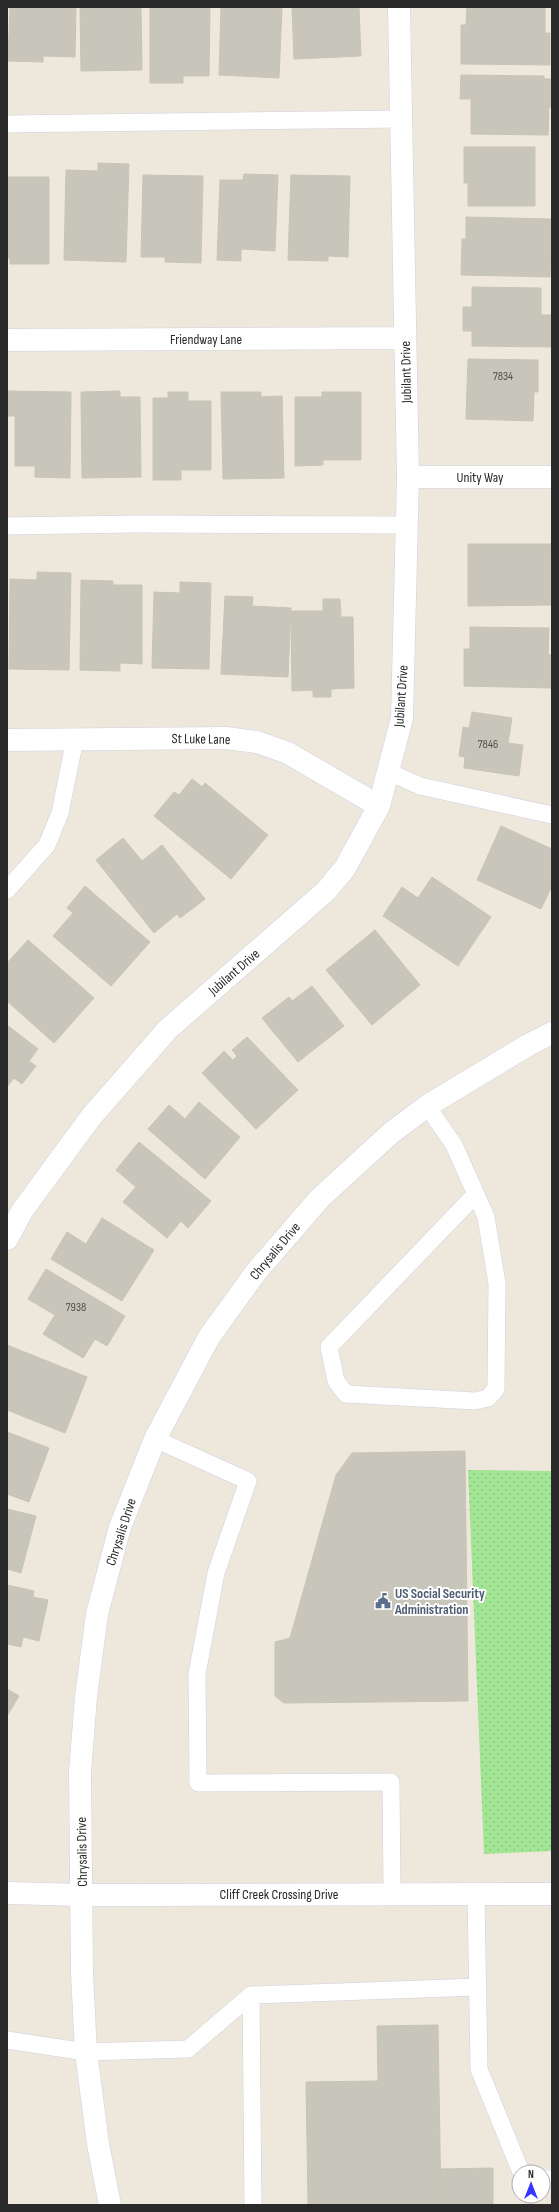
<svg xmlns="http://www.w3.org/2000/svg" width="559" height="2212" font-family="'Sofia Sans Condensed',sans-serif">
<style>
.grass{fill:url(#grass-dots)}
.building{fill:#c8c5bb;stroke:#c8c4b5}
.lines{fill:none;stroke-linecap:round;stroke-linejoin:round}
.lane-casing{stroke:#d0d0e3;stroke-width:18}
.street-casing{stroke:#d0d0e3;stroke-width:23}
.secondary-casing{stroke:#d0d0e3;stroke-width:23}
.lane{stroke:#fff;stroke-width:17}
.street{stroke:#fff;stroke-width:22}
.secondary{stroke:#fff;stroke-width:22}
.labels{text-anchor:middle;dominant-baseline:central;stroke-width:4;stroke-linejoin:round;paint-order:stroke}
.number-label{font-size:12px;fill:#52514e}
.street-label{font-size:14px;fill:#2a2a2a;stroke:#fff}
.service-label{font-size:14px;font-weight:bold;fill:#4e5e75;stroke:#fff;text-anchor:start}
</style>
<defs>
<pattern id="grass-dots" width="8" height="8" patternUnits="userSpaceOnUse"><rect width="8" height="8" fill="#a2e595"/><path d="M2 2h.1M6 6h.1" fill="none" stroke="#8cc581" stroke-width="1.8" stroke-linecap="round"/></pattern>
</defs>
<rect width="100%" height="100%" fill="#ede8db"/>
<path class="grass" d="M468,1470L552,1471V1851L484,1854Z"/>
<path class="building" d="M10,7H76L75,57L43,56V62L8,61Z
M80,7H141L142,70L81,71Z
M150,7H210L209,76H183V83H150Z
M221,7H282L279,78L219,75Z
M292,7H359L361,56L294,59Z
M467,7H545V33H550V65L461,64V25H466Z
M461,75L544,76V79H552V107H549L548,135L471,134V99H460Z
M464,147H535V206H468V183H464Z
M98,163L129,164L126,262L64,260L66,170L98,171Z
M244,174L278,175L275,251L241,249V261L217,260L220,180H243Z
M143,175L203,176L201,263L165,262V257H141Z
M291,175L350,176L348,257L328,256V261L288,260Z
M7,177H49V264H10V258H7Z
M466,217L552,219L550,277L461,275L462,239H466Z
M472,287L541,288V315H551V347L472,346V331H463V307H472Z
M468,359L538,360V392H534L533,421L466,419Z
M7,391L71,392L70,478L35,477V466H15V416H7Z
M120,391V397H140L141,477L82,478L81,392Z
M168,392H188V401H211V470H181V480H153V398H168Z
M221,392H261V397L282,396L284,478L223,479Z
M322,392H361V460H323V465L295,466V397H322Z
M468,544H552V605L468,606Z
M37,572L71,573L69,670L9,669L10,579L37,580Z
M81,580L113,581V585H142V664L120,663V671L80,670Z
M180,582L211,583L209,669L152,668L154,592L180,593Z
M225,596L253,597L252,606L291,608L288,677L221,674Z
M323,599H340L341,617H353L354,688L331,689V697H313V690L292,691L291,611H323Z
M470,627L549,628L548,655H552V688L464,686V649H470Z
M472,712L512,718L508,743L523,745L519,776L464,768L465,757L459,756L463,727L469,728Z
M192,779L202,787L205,783L268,835L231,879L154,816L174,792L179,795Z
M501,826L552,849V886L541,909L477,880Z
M123,838L142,861L162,845L205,899L180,918L177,914L154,933L96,860Z
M432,877L491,917L458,966L383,916L402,887L418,898Z
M85,886L150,942L111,986L53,936L73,913L67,908Z
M375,930L420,985L372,1025L326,970Z
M28,940L94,998L54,1043L7,1001V963Z
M312,986L344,1026L298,1062L262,1018L289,997L292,1001Z
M7,1025L38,1049L29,1061L36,1066L22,1084L14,1078L7,1087Z
M247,1037L298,1090L256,1129L202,1073L224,1051L233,1060L237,1056L232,1050Z
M199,1102L240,1137L205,1179L148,1129L169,1105L185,1119Z
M139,1142L211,1201L188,1228L181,1221L167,1238L123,1202L136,1187L116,1170Z
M102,1218L154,1250L122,1301L51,1259L67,1232L86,1244Z
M46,1269L125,1316L107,1346L95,1339L83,1358L43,1334L55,1315L28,1299Z
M7,1345L87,1377L65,1433L7,1410Z
M7,1432L49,1448L29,1502L7,1494Z
M465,1451L468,1701L284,1703L275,1696V1642L290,1638L336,1475L352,1453Z
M7,1509L36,1516L21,1573L7,1569Z
M7,1585L34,1591L33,1597L48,1600L39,1641L23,1637L21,1647L7,1644Z
M7,1689L19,1696L7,1716Z
M438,2025L441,2205H308L306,2082L378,2081L377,2026Z
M493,2168V2205H441L440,2169Z"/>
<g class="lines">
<defs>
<path id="lane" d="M7,124L401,119
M7,526L136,524L407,525
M389,772L420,786L552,815
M7,890L47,845L60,813L75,739
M427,1106L454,1145L486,1217L497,1283L496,1389L488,1398L475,1401L346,1394L336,1381L329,1347L475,1195
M155,1439L248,1481L216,1573L197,1674L198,1783L391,1782L392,1894
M476,1894L479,2069L521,2172
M251,1995L253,2205
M7,2040L86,2052L188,2049L251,1995L478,1987
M543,2179H552"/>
<path id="street" d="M7,340L405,338
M408,477H552
M7,740L226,738L257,742L288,753L379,806
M7,1239L22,1211L91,1117L168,1029L326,891L345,868L379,806L402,718L408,477L399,7"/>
<path id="secondary" d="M7,1893L82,1895L552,1894
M110,2205L98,2144L86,2052L82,1974L80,1772L86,1697L97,1614L120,1527L155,1439L209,1337L256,1272L320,1198L391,1133L427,1106L528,1045L552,1033"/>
</defs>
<use href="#lane" class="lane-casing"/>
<use href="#street" class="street-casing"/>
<use href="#secondary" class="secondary-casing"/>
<use href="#lane" class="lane"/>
<use href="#street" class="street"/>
<use href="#secondary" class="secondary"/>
</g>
<defs>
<symbol id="civic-bare" viewBox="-9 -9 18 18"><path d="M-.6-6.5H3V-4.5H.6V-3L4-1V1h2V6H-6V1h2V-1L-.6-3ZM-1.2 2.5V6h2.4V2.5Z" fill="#5c6f8a" stroke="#fff" stroke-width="2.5" paint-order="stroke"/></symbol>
</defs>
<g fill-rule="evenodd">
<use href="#civic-bare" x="372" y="1590" width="22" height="22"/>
</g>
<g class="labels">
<g class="number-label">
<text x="503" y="376">7834</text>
<text x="488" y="744">7846</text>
<text x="76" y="1307">7938</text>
</g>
<g class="street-label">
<text x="206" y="339">Friendway Lane</text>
<text transform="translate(406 372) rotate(-91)">Jubilant Drive</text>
<text x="480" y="477">Unity Way</text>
<text transform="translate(401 696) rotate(-86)">Jubilant Drive</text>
<text transform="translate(201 739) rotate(1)">St Luke Lane</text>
<text transform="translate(234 972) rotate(-41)">Jubilant Drive</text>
<text transform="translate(275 1251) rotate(-50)">Chrysalis Drive</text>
<text transform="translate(121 1532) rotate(-72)">Chrysalis Drive</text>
<text transform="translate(82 1852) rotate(-91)">Chrysalis Drive</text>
<text x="279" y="1894">Cliff Creek Crossing Drive</text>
</g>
<g class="service-label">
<text x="395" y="1593">US Social Security<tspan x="395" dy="16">Administration</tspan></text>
</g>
</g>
<rect width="559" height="2212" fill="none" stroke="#2a2a2a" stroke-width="16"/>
<g transform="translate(531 2184)"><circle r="19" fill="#ffffff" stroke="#aaaaaa"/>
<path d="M0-3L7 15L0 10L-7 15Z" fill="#3537ff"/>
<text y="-6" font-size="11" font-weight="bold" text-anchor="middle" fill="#2a2a2a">N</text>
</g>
</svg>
